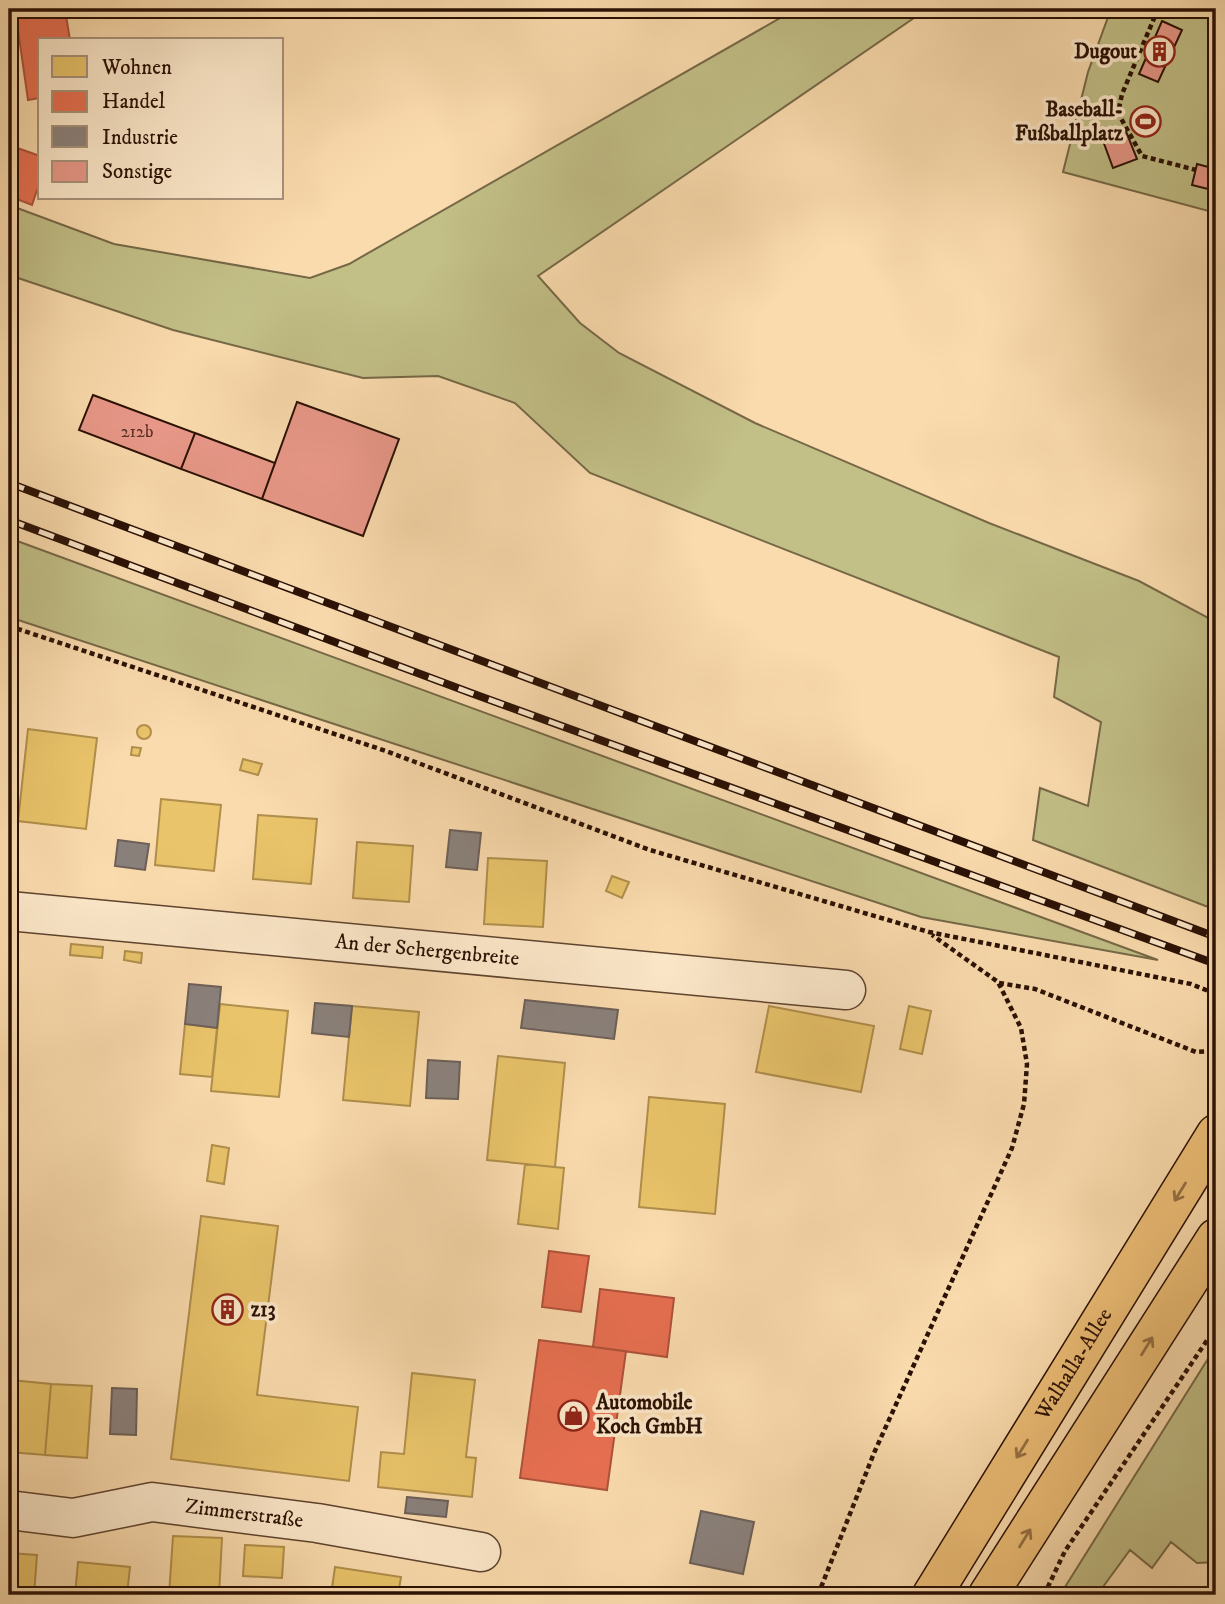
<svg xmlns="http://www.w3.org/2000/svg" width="1225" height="1604" font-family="'IM FELL DW Pica',serif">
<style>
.green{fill:#c2bf87;stroke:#766846;stroke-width:2}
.homes{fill:#e9c46a;stroke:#b08e4b;stroke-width:2}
.shops{fill:#e76f51;stroke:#ae523a;stroke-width:2}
.industry{fill:#8a817c;stroke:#6d5f58;stroke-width:2}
.building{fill:#e99889;stroke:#2a1004;stroke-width:2}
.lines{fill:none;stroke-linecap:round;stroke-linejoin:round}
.minor-casing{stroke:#5e432e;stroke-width:41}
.major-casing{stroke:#2a1004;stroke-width:41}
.path{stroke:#2a1004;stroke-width:4.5;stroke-dasharray:5 3.5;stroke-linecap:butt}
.minor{stroke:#fce8ca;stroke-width:38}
.major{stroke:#edbe76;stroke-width:38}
.rail-casing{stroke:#2a1004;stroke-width:8}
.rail{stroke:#fce8ca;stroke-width:5;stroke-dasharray:16;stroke-linecap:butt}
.oneway{stroke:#957043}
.labels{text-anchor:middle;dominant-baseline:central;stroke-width:7;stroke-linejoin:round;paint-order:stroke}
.number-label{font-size:18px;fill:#5a3225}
.poi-label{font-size:21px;font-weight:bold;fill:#2a1004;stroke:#fce8ca;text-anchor:end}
.street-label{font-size:21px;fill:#2a1004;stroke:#fce8ca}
</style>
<rect width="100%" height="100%" fill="#fadbad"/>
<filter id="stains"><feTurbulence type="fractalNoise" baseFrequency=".00286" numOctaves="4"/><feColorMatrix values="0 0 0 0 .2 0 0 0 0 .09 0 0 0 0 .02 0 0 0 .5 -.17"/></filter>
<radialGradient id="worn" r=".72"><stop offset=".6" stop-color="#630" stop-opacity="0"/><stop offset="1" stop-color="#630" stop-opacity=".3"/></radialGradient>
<path class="green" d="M796,9H927L538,276L580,323L619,353L755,423L989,523L1139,581L1216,622V910L1033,840L1040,788L1088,806L1101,722L1054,697L1059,657L590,473L515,403L438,376L363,378L173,330L9,275V205L114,244L310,278L349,264Z
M1111,9H1216V213L1063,172L1088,72Z
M9,538L1158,960L921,917L9,617Z
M1216,1346V1562L1197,1563L1171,1542L1152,1568L1130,1550L1097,1595H1060Z"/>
<path class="homes" d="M137 732a7 7 0 1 1 14 0a7 7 0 1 1-14 0Z
M28,729L97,738L86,829L18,821Z
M132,747L141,748L139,756L131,755Z
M243,759L262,764L258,775L240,770Z
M161,799L221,805L214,871L155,865Z
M258,815L317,819L311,884L253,879Z
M357,842L413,846L409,902L353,898Z
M488,858L547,861L543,927L484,924Z
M612,876L629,882L622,898L606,891Z
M71,944L103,947L102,958L70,955Z
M125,951L142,953L141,963L124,960Z
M220,1004L288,1011L279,1097L211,1091Z
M352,1006L419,1012L410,1106L343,1100Z
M769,1006L874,1026L861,1092L756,1072Z
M909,1006L931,1011L922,1054L900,1049Z
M185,1024L217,1028L212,1077L180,1074Z
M498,1056L565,1063L555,1167L487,1160Z
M649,1097L725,1104L715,1214L639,1207Z
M212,1145L229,1148L224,1184L207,1181Z
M525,1164L564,1168L558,1229L518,1224Z
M201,1216L278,1226L257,1395L358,1407L349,1481L171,1459Z
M412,1373L475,1380L466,1457L476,1458L472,1497L378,1487L381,1452L404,1454Z
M11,1380L51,1384L45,1455L9,1452Z
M51,1384L92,1386L87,1458L45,1455Z
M173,1536L222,1538L219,1595H169Z
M245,1545L284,1547L282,1578L243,1576Z
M9,1553L37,1555L34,1595H9Z
M78,1562L130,1567L127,1595H75Z
M335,1567L401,1577L398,1595H331Z"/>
<path class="shops" d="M15,9H65L70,40H40V98L28,100Z
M9,145L40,156V181L32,205L9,196Z
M549,1251L589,1256L581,1312L542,1307Z
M600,1289L674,1298L667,1357L593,1347Z
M539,1340L626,1351L607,1490L520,1478Z"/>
<path class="industry" d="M450,830L481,833L477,870L446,867Z
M118,840L149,844L145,870L115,866Z
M9,842L16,843L9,893Z
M189,984L221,987L217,1028L185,1024Z
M525,1000L618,1010L614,1039L521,1028Z
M315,1003L352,1006L349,1037L312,1033Z
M428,1060L460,1062L458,1099L426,1098Z
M112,1388L137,1389L136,1435L110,1434Z
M407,1497L448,1501L446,1517L405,1513Z
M701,1511L754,1522L743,1574L690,1563Z"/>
<path class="building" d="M1162,21L1182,30L1158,82L1139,74Z
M1125,129L1137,159L1113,168L1102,138Z
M1197,164L1216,169V191L1192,185Z
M93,395L195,433L181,469L79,430Z
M297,402L399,439L363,536L262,499Z
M195,433L275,463L262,499L181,469Z"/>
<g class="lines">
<defs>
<g id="minor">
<path id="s1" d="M9,911L846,990"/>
<path id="s2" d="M9,1510L73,1518L152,1502L317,1523L481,1552"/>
</g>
<g id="major">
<path id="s3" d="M932,1595L1216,1134"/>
<path d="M988,1595L1216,1238"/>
</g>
</defs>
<use href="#minor" class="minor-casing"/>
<use href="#major" class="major-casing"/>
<path class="path" d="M1158,9L1122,94L1118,113L1142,156L1196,170
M9,626L386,751L650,850L929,932L1191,984L1216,994
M999,983L1035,989L1196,1052L1216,1051
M818,1595L874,1453L1012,1148L1024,1104L1027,1064L1021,1028L998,982L932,935
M1044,1595L1065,1551L1216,1327"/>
<use href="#minor" class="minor"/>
<use href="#major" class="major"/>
<defs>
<path id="rail" d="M9,483L1216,937
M9,520L471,693L1216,964"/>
</defs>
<use href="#rail" class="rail-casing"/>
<use href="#rail" class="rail"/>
</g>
<defs><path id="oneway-shaft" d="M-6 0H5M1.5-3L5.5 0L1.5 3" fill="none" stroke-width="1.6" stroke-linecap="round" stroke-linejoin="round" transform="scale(1.75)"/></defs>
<g class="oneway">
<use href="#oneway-shaft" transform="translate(1180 1192) rotate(122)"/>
<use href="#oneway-shaft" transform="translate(1147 1346) rotate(-58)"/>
<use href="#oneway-shaft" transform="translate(1022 1449) rotate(122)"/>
<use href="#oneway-shaft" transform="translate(1025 1538) rotate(-58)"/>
</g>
<defs>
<symbol id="building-ring" viewBox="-11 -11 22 22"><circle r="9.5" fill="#fce8ca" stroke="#8f2418" stroke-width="1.5"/><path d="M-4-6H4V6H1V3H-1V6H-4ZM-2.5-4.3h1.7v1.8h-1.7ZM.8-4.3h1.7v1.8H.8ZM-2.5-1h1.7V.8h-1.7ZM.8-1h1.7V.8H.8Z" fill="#8f2418"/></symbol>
<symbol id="stadium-ring" viewBox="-11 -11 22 22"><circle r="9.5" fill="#fce8ca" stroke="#8f2418" stroke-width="1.5"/><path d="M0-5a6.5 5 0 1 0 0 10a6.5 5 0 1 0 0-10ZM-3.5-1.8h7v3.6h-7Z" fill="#8f2418"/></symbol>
<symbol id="shop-ring" viewBox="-11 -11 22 22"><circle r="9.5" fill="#fce8ca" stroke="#8f2418" stroke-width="1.5"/><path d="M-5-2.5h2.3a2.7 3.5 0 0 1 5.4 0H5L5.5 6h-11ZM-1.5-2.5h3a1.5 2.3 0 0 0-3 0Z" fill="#8f2418"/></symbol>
</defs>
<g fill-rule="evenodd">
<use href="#building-ring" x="1142" y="34" width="35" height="35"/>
<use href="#stadium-ring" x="1128" y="104" width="35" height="35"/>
<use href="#building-ring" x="210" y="1292" width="35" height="35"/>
<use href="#shop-ring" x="556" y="1398" width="35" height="35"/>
</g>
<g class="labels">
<g class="number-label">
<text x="137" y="432">212b</text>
</g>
<g class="poi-label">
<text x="1137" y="52">Dugout</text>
<text x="1123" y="110">Baseball-<tspan x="1123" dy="24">Fußballplatz</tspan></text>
<text x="251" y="1310" text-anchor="start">z13</text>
<text x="596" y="1403" text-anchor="start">Automobile<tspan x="596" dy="24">Koch GmbH</tspan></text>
</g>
<g class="street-label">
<text stroke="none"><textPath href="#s1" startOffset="420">An der Schergenbreite</textPath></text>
<text stroke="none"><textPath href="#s3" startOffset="271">Walhalla-Allee</textPath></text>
<text stroke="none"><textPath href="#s2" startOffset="238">Zimmerstraße</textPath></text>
</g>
</g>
<rect width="1225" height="1604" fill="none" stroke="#fadbad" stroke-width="35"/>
<rect x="10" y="10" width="1204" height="1583" fill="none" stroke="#2a1004" stroke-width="3.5"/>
<rect x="18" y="18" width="1190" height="1569" fill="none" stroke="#2a1004" stroke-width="2"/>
<rect x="38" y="38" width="245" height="161" fill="#fce8ca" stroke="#a8927b" stroke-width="2"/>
<rect x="52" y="56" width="35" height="21" fill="#e9c46a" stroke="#a8927b" stroke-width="2"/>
<text x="102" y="74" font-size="21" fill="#2a1004">Wohnen</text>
<rect x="52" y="91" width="35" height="21" fill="#e76f51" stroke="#a8927b" stroke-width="2"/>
<text x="102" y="108" font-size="21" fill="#2a1004">Handel</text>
<rect x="52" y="126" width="35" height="21" fill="#8a817c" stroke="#a8927b" stroke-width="2"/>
<text x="102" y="144" font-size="21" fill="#2a1004">Industrie</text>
<rect x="52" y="161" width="35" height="21" fill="#e99889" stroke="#a8927b" stroke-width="2"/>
<text x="102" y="178" font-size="21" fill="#2a1004">Sonstige</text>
<rect width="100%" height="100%" filter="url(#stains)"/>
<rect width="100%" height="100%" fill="url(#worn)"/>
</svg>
